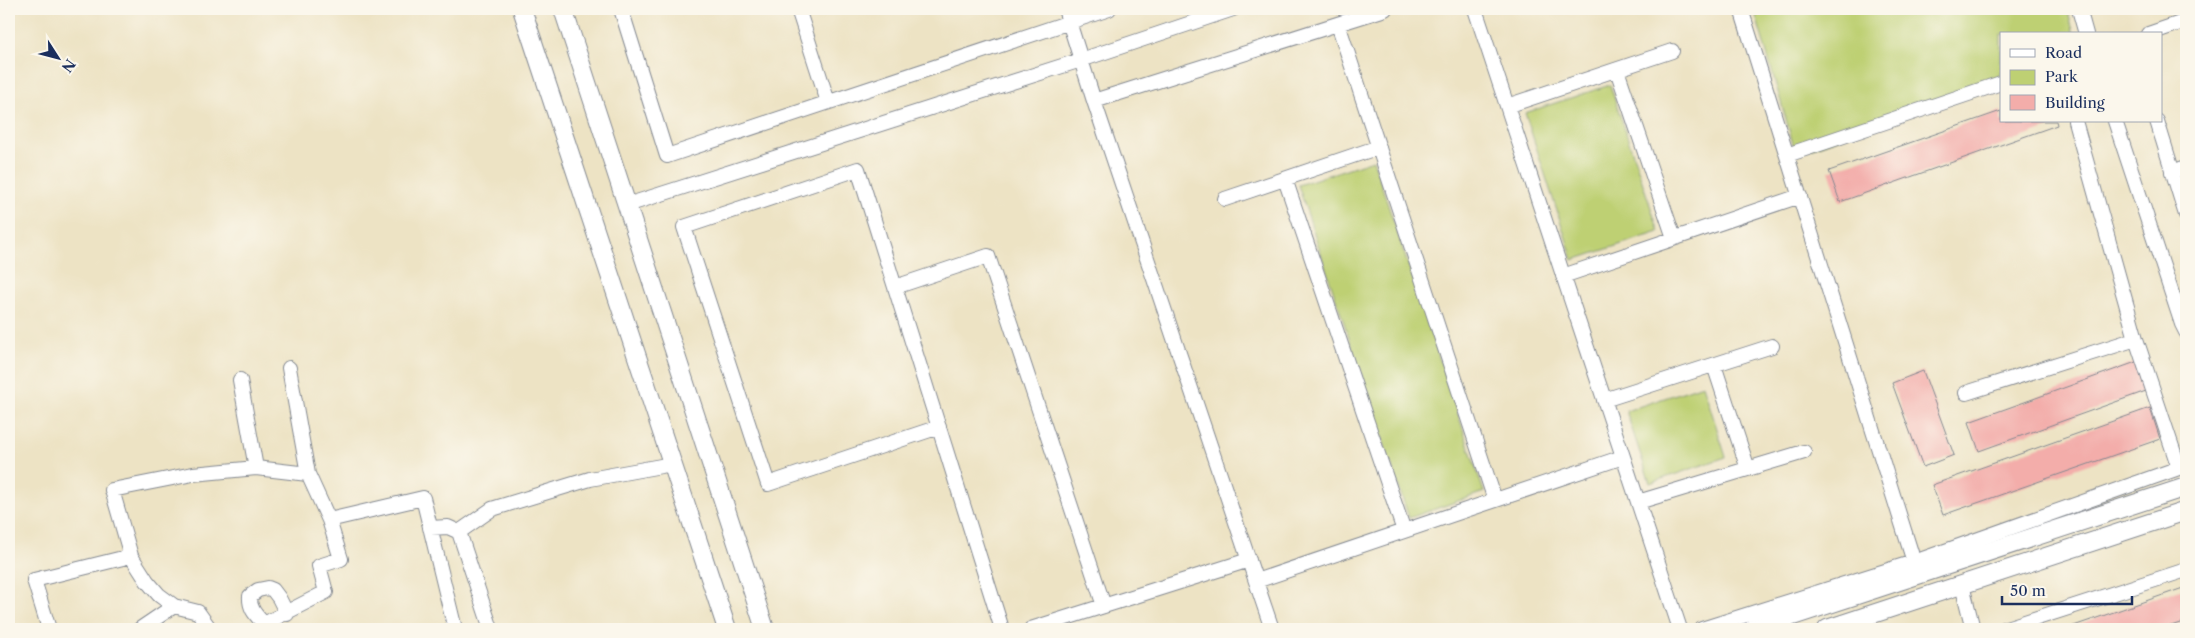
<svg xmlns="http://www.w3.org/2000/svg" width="2195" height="638" font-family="'Libre Caslon Text',serif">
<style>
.green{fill:#bed073;stroke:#6c8068}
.building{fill:#f3adaa}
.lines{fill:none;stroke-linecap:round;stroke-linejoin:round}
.minor-casing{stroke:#848991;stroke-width:16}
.tertiary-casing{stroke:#848991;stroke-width:20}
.minor{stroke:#fff;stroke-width:14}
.tertiary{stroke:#fff;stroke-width:18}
</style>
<rect width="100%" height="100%" fill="#fbf7ec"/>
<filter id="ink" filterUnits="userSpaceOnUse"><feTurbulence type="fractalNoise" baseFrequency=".02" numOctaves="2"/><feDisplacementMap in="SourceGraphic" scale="10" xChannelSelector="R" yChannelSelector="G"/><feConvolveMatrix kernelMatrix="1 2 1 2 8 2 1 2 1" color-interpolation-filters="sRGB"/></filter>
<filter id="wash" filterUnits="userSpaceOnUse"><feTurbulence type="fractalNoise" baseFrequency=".0096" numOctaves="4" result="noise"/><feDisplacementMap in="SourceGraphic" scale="20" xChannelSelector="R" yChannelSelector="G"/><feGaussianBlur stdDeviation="1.12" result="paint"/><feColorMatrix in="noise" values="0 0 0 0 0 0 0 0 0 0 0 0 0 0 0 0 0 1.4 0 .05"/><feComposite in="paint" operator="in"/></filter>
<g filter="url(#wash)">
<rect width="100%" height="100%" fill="#ede3c4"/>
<path class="green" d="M1754,9H2067L2074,34H2001V80L1796,154Z
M1610,85L1659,232L1573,260L1525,113Z
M1373,160L1484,492L1409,518L1298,185Z
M1703,385L1726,457L1650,483L1626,411Z"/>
<g id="blocks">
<path class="building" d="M2001,111V121H2056L2057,125L1840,202L1829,171Z
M2136,362L2146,391L1979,451L1969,422Z
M1923,371L1954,455L1923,467L1892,383Z
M2150,408L2160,439L1943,515L1932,485Z
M2186,587V621L2162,629H2065Z"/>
</g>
</g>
<g filter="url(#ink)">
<use href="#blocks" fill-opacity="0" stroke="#848991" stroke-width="1"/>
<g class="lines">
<defs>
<path id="minor" d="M621,9L667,156L1109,9
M798,9L828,102
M1065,9L1094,101L1272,629
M1475,9L1680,629
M1741,9L1914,562
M2079,9L2086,34
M1338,24L1495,500
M2148,34L2186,21
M1617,70L1674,238
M1094,101L1385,9
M1507,106L1672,51
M2115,121L2182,324L2186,332
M2157,121L2186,215
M1787,155L2001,83
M2172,172L2186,167
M1285,179L1404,531
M1225,199L1379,147
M627,205L1081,60L1233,9
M1563,276L1800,196
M895,287L988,256L1104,606
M1714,365L1748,469
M289,368L308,474
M1966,393L2136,339
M1604,400L1772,346
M939,427L768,484L684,227L858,169L1002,629
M256,468L308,474L329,520L423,498L455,629
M1638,502L1804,452
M430,528L448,527L459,532
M1256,581L1623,457
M1962,585L1973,629
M264,624C256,615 249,609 250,596L258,590L268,588L273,590L279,598L287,614
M49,629L34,580L131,556
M140,629L174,606
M210,629L198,612L174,606L159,595L147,581L131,556L112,490L193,474L256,468L240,380
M260,629L264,624L326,592L319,566L341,559L329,520
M491,629L459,532L492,509L590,479L672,464
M1031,629L1249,560
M1702,629L1914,562L2179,468L2136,339L2075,121
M2003,629L2186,570"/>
<path id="tertiary" d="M522,9L727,629
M563,9L765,629
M1753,629L2186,487
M1827,629L2186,511"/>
</defs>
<use href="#minor" class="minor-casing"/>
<use href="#tertiary" class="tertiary-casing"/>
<use href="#minor" class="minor"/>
<use href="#tertiary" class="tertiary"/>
</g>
</g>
<rect width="2195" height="638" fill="none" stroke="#fbf7ec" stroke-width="30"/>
<rect x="2000" y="32" width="162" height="90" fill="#fbf7ec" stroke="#a1a7b3"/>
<rect x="2010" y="49" width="25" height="8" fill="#ffffff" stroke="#a1a7b3"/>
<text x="2045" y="58" font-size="15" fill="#1b2f5e">Road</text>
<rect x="2010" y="70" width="25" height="15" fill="#bed073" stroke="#a1a7b3"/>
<text x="2045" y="82" font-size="15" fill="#1b2f5e">Park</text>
<rect x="2010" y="95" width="25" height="15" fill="#f3adaa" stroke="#a1a7b3"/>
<text x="2045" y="108" font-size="15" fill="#1b2f5e">Building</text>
<g transform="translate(58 58) rotate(126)" stroke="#fbf7ec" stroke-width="4" paint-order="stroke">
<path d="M0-4L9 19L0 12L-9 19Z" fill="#1b2f5e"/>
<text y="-8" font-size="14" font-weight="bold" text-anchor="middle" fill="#1b2f5e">N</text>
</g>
<path d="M2002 596v8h130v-8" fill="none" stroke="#1b2f5e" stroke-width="2.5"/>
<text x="2010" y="596" font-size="15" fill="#1b2f5e" stroke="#fbf7ec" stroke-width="4" paint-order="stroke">50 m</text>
</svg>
